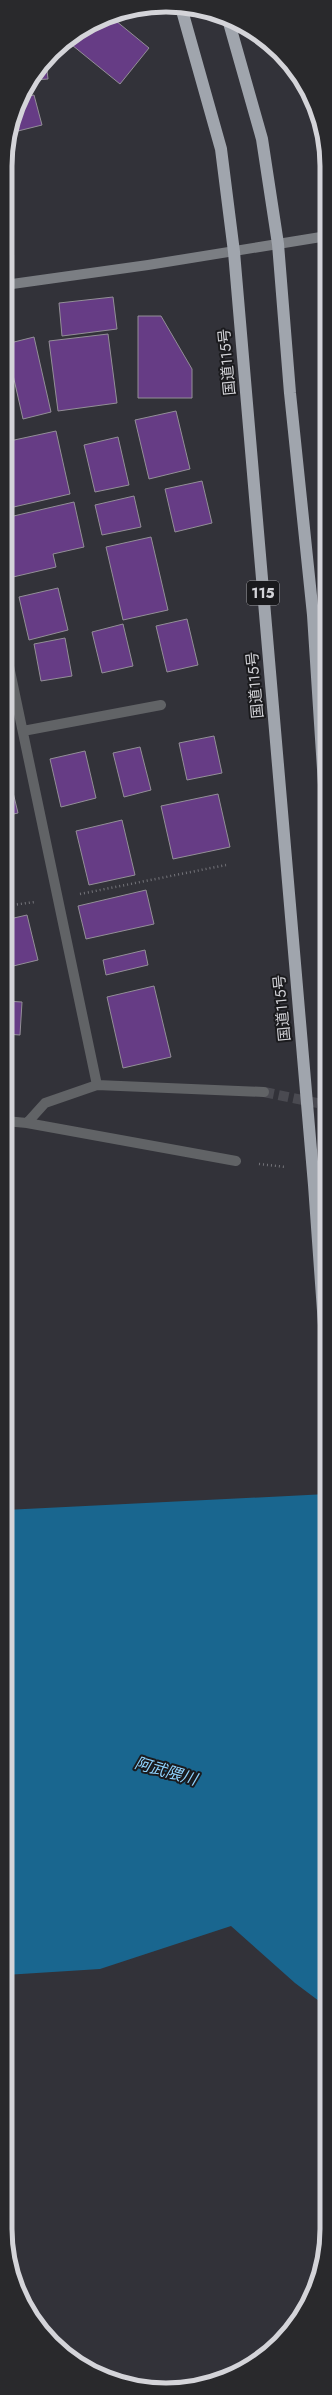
<svg xmlns="http://www.w3.org/2000/svg" width="332" height="2395" font-family="Jost,'Noto Sans JP',sans-serif">
<style>
.water{fill:#19668f}
.building{fill:#663c85;stroke:#938f97}
.lines{fill:none;stroke-linecap:round;stroke-linejoin:round}
.street-tunnel{stroke:#4a4a51;stroke-width:10;stroke-dasharray:10 5;stroke-linecap:butt}
.path{stroke:#74747a;stroke-width:2.5;stroke-dasharray:1 3;stroke-linecap:butt}
.street{stroke:#616366;stroke-width:10}
.secondary{stroke:#7b7e83;stroke-width:10}
.highway{stroke:#a0a5ad;stroke-width:12}
.labels{text-anchor:middle;dominant-baseline:central;stroke-width:4;stroke-linejoin:round;paint-order:stroke}
.shield{fill:#1a1a1d;stroke:#9c9ca1;stroke-width:1}
.shield-label{font-size:14px;font-weight:bold;fill:#d4d4d9}
.street-label{font-size:15px;fill:#d4d4d9;stroke:#1a1a1d}
.water-label{font-size:16px;font-style:italic;fill:#8fd2fd;stroke:#1a1a1d}
.rim{fill:none;stroke:#d4d4d9;stroke-width:5}
</style>
<rect width="100%" height="100%" fill="#323239"/>
<path class="water" d="M327,1494V2007L295,1983L231,1926L100,1969L5,1975V1510Z"/>
<path class="building" d="M110,16L149,48L120,84L67,41Z
M46,62L48,79L33,80Z
M34,95L42,125L18,131L15,119L21,98Z
M5,196L11,220L5,222Z
M113,297L117,329L62,336L59,303Z
M138,316H161L192,369V398H138Z
M108,334L117,403L58,411L49,341Z
M34,337L51,412L23,419L6,344Z
M176,411L190,469L149,479L135,420Z
M56,431L70,494L5,509V442Z
M118,437L129,485L95,492L84,445Z
M202,481L212,523L175,532L165,489Z
M134,496L141,527L102,535L95,505Z
M74,502L84,547L53,554L56,567L13,577L5,543V518Z
M151,537L168,610L123,620L106,547Z
M58,588L68,630L29,640L19,597Z
M187,619L198,665L167,672L156,626Z
M123,624L133,666L102,673L92,632Z
M65,638L72,676L41,681L34,644Z
M214,736L222,773L187,780L179,743Z
M140,747L151,790L124,797L113,753Z
M85,751L96,798L61,807L50,759Z
M11,784L18,813L5,816V786Z
M218,794L230,847L173,859L161,806Z
M122,820L135,875L89,885L76,831Z
M146,890L154,924L86,939L78,906Z
M27,915L38,960L5,968V920Z
M145,950L148,965L106,975L103,960Z
M154,986L171,1057L123,1068L107,997Z
M5,1001L22,1002L20,1035L5,1034Z
M5,1042L9,1043L5,1079Z"/>
<g class="lines">
<path class="street-tunnel" d="M264,1092L327,1105"/>
<path class="path" d="M80,894L226,865
M5,906L35,902
M259,1164L286,1167
M154,2389L166,2388"/>
<path class="street" d="M313,615L322,613L327,615
M5,647L97,1085
M23,731L161,705
M5,1121L27,1123L45,1103L97,1085L264,1092
M27,1123L236,1161"/>
<path class="secondary" d="M5,285L148,265L327,236"/>
<path class="highway" d="M181,7L221,149L234,252L314,1185L327,1367
M228,19L262,139L278,244L290,393L313,615L327,831"/>
</g>
<g class="labels">
<rect class="shield" x="247" y="581" width="32" height="24" rx="3"/>
<g class="shield-label">
<text x="263" y="593">115</text>
</g>
<g class="street-label">
<text transform="translate(227 362) rotate(-95)">国道115号</text>
<text transform="translate(255 685) rotate(-95)">国道115号</text>
<text transform="translate(282 1008) rotate(-95)">国道115号</text>
</g>
<g class="water-label">
<text transform="translate(166 1771) rotate(16)">阿武隈川</text>
</g>
</g>
<path d="M0 0H332V2395H0ZM166 12H166A154 154 0 0 1 320 166V2229A154 154 0 0 1 166 2383H166A154 154 0 0 1 12 2229V166A154 154 0 0 1 166 12Z" fill="#29292c" fill-rule="evenodd"/>
<path class="rim" d="M166 12H166A154 154 0 0 1 320 166V2229A154 154 0 0 1 166 2383H166A154 154 0 0 1 12 2229V166A154 154 0 0 1 166 12Z"/>
</svg>
